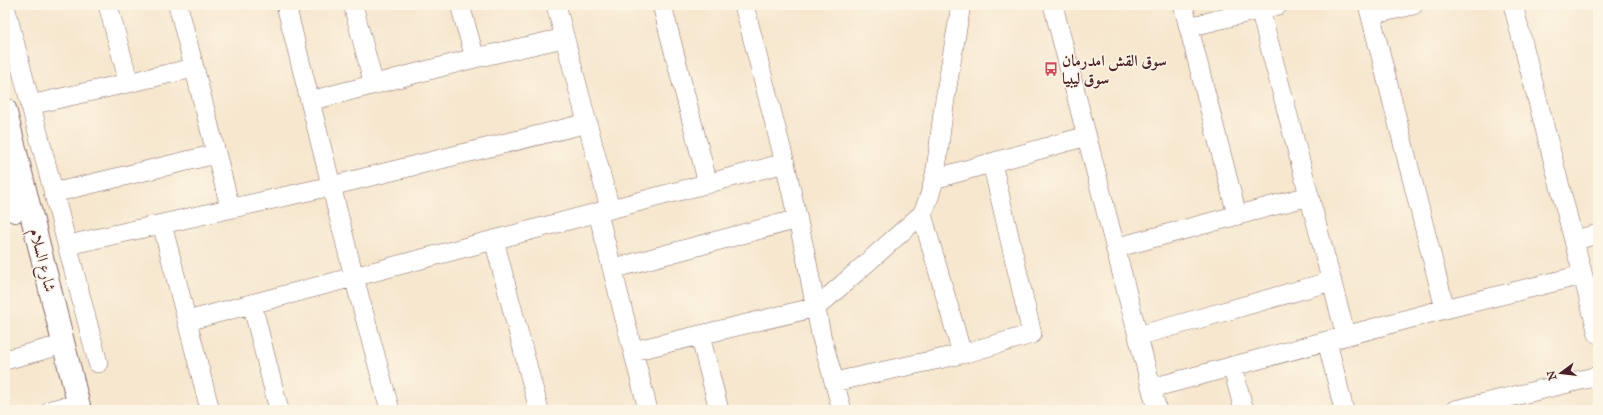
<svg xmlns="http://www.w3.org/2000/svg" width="1603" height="415" font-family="'IM FELL Great Primer',Amiri,serif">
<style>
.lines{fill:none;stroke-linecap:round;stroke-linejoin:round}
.minor-casing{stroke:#866564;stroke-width:20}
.major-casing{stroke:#866564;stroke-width:24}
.minor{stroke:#fff;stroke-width:19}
.major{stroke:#fff;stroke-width:22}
.labels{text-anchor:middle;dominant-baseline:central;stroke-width:3;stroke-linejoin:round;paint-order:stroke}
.poi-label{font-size:16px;font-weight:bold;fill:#4a1f2b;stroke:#fcf5e5;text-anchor:start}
.street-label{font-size:16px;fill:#4a1f2b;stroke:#fcf5e5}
</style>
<rect width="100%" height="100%" fill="#fcf5e5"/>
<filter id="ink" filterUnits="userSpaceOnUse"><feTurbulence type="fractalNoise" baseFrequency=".025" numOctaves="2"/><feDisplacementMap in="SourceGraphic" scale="8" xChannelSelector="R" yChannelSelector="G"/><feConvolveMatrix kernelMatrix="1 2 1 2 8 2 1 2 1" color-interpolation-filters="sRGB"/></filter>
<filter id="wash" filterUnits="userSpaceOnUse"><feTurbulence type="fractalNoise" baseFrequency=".012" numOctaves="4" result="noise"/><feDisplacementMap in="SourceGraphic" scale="16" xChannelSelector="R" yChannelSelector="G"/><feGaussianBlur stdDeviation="0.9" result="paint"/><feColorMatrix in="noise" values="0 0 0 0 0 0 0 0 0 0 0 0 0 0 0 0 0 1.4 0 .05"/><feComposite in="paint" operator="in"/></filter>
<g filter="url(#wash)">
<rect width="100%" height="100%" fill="#f6e7ce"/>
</g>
<g filter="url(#ink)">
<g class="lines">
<defs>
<path id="minor" d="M108,5L129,83
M178,5L230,207
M286,5L354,277L390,410
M353,5L374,85
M460,5L475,58
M556,5L610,209
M662,5L708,184
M744,5L785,163L805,252L821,335L842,410
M1053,5L1157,410
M1183,5L1237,215
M1368,5L1445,309
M1513,5L1598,334
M5,6L98,363
M1260,9L1346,336
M1371,15L1413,5
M1189,27L1278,5
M310,101L475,58L564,38
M30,105L194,68
M934,179L1087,136
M53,193L216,154
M598,213L648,410
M922,214L962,354
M162,224L210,410
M494,240L539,410
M1575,240L1598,234
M68,245L331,186L588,123
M1115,248L1309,196
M612,269L798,219
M252,304L279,410
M187,321L785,163
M700,335L719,410
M1138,336L1332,281
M1327,341L1344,410
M633,351L817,307L922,214C938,183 938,147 943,113C948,77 955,41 961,5
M5,360L50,348
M1232,366L1244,410
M834,382L962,354L1032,334L992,163
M1152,388L1445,309L1582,275
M51,410L63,407
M1455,410L1598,376"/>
<path id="major" d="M5,109L80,410
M5,173L15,211"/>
</defs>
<use href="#minor" class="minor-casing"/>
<use href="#major" class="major-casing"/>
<use href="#minor" class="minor"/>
<use href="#major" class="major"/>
</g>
</g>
<defs>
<symbol id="bus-bare" viewBox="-9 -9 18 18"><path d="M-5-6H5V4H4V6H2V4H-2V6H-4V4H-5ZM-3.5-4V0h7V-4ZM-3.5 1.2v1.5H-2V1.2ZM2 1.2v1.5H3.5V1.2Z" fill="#d1495b" stroke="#fcf5e5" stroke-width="2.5" paint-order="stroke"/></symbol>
</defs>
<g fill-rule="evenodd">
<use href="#bus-bare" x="1041" y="59" width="20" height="20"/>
</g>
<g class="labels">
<g class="poi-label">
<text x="1062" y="60">سوق القش امدرمان<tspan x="1062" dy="18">سوق ليبيا</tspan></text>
</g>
<g class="street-label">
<text transform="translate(43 260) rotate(76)">شارع السلام</text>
</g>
</g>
<rect width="1603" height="415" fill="none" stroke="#fcf5e5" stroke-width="20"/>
<g transform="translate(1561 373) rotate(255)" stroke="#fcf5e5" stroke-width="3" paint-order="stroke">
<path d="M0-3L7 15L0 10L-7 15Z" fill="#4a1f2b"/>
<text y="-6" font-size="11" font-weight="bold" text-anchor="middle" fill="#4a1f2b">N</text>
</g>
</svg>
